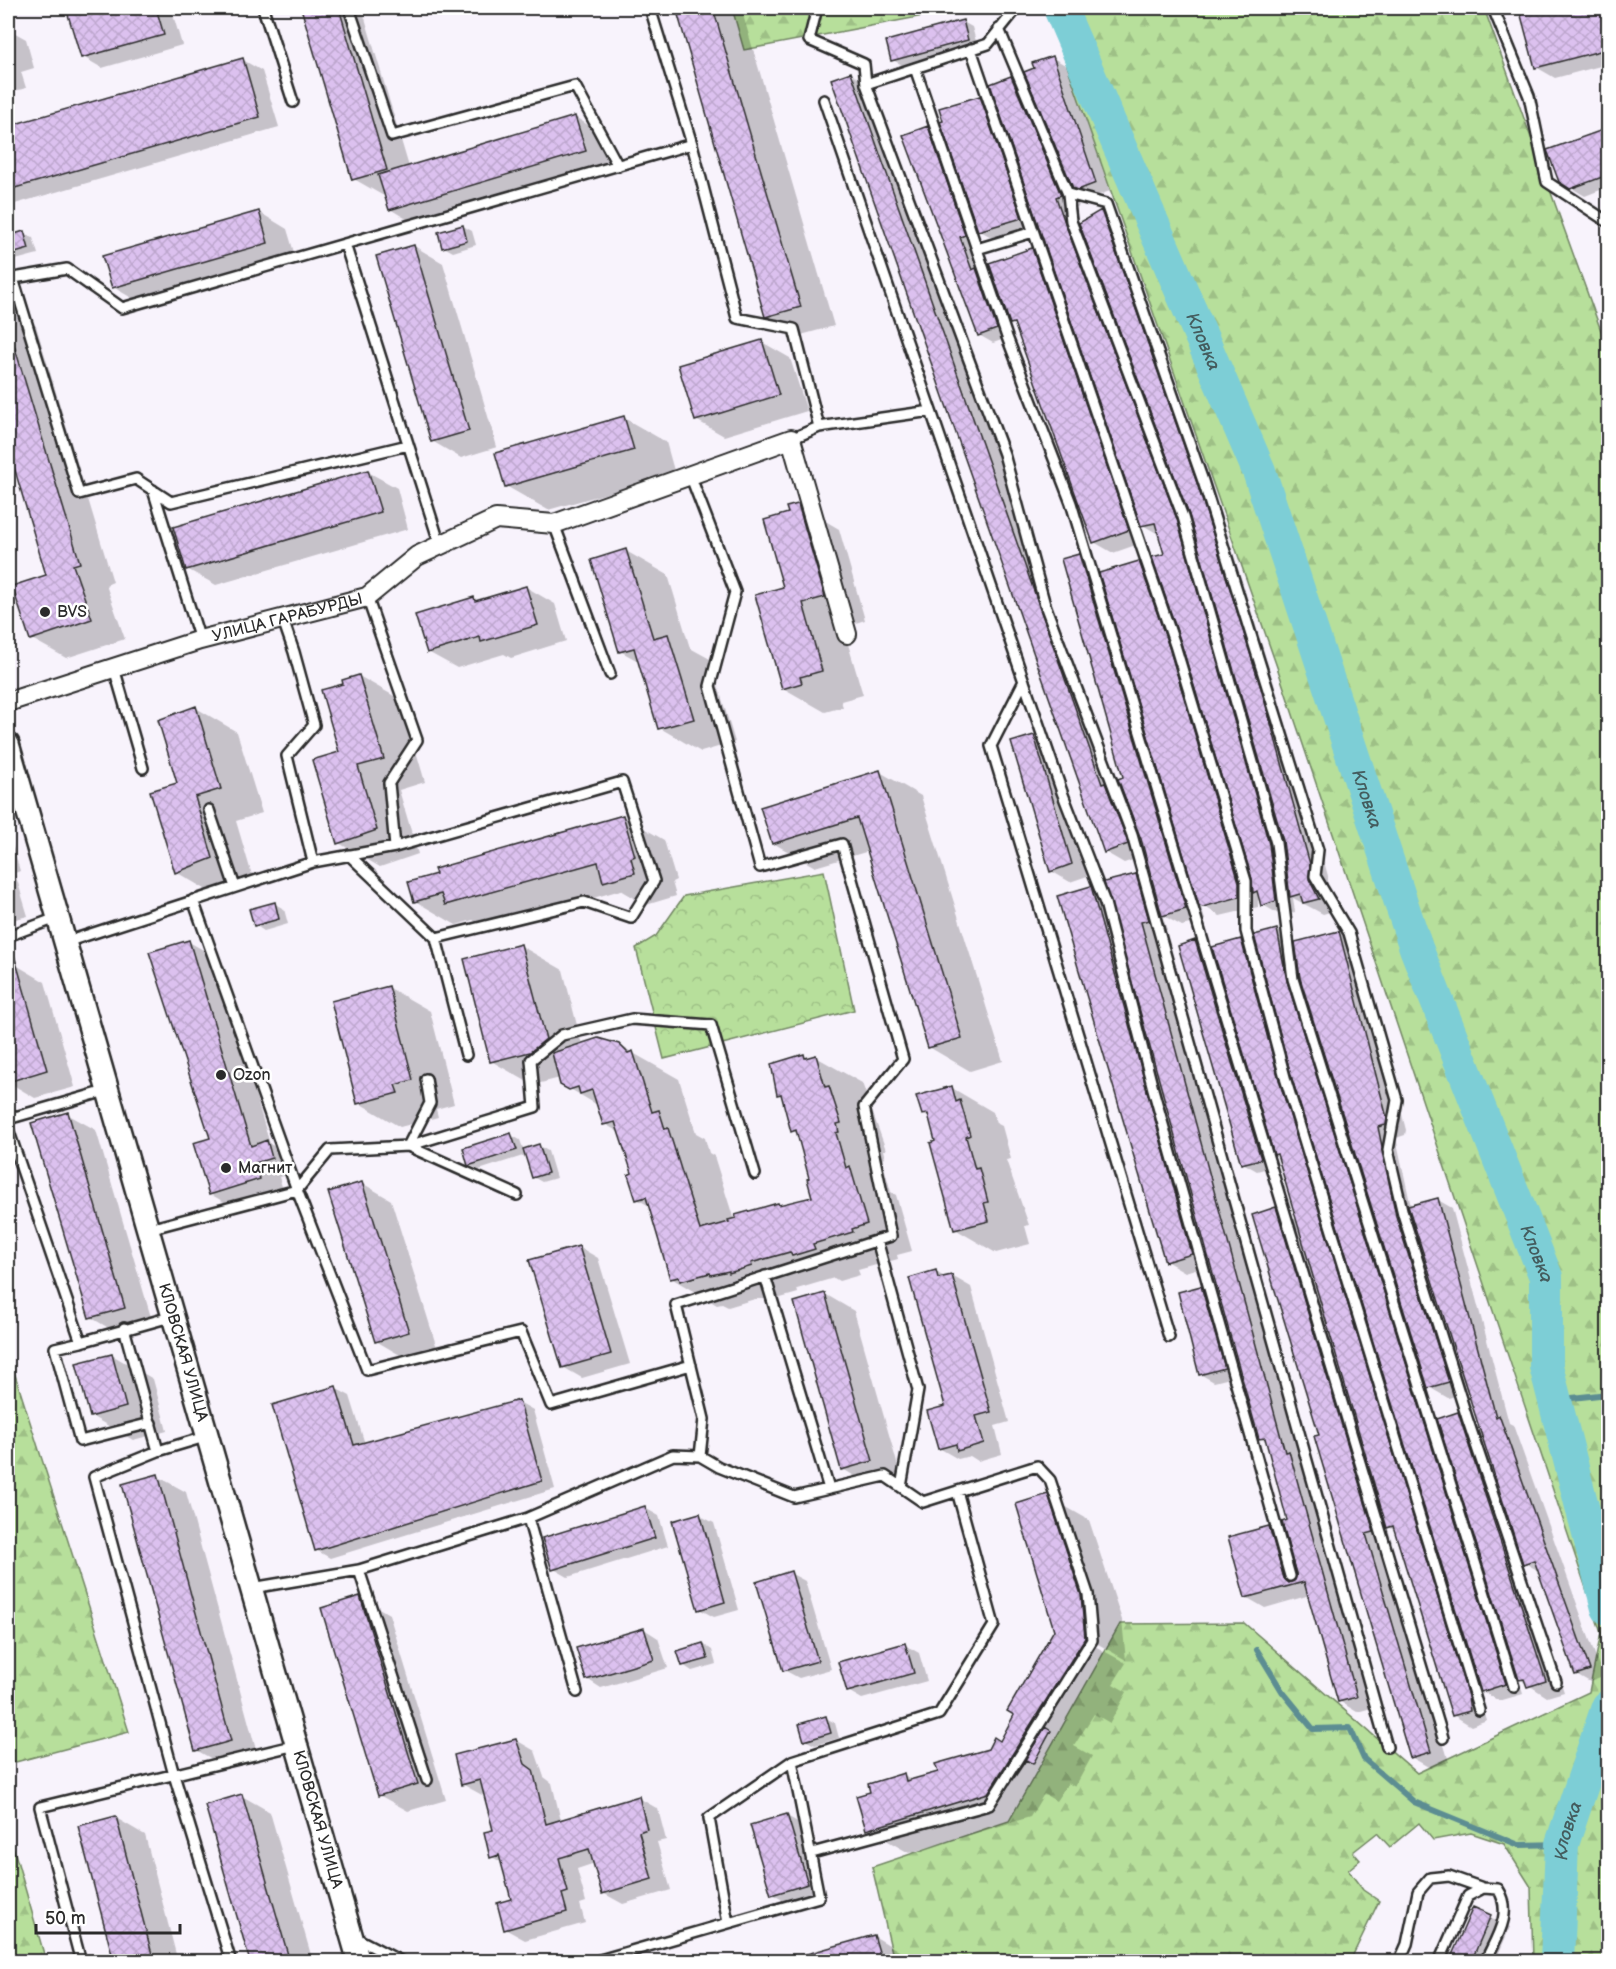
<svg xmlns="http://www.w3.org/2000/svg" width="1616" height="1969" font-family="'Balsamiq Sans',sans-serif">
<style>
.forest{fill:url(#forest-firs);stroke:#718563;stroke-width:1.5}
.park{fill:url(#park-crowns);stroke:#718563;stroke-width:1.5}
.shadow{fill:#0003;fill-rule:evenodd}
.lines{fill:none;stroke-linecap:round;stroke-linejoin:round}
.stream{stroke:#5c8d92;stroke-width:6}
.river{stroke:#7dced6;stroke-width:34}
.building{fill:url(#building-cross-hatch);stroke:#2b2b2b;stroke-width:1.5}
.service-casing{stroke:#2b2b2b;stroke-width:14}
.minor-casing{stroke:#2b2b2b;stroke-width:22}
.tertiary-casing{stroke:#2b2b2b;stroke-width:26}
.service{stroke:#fff;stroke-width:9}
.minor{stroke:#fff;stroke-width:18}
.tertiary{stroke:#fff;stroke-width:21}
.poi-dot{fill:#2b2b2b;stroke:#fff;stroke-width:2}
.labels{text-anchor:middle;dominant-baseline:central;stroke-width:5;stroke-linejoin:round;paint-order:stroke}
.poi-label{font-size:16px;fill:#2b2b2b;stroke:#fff;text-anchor:start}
.street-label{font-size:16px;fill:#2b2b2b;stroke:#fff}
.water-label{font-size:18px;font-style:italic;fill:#445c5e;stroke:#fff}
</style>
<defs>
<pattern id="forest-firs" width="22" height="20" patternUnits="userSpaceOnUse" patternTransform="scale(1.5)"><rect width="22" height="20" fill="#b7df9b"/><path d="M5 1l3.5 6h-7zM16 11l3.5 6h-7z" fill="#9ec086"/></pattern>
<pattern id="park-crowns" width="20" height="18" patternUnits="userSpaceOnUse" patternTransform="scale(1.5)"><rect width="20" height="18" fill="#b7df9b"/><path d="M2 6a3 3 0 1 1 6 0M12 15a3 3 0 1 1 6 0" fill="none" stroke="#9ec086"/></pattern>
<pattern id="building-cross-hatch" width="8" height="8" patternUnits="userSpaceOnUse" patternTransform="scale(1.5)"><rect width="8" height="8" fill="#dcc1ef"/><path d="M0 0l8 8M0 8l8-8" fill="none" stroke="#bda6cd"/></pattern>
</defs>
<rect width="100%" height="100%" fill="#f8f3fc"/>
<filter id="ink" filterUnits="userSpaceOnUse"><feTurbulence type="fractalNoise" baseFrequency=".0167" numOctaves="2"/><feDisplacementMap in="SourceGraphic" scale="12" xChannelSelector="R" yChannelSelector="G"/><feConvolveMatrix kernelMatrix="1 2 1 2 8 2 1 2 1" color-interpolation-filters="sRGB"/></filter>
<g filter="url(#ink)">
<path class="forest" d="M732,8H965L744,50Z
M1047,8H1484L1608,350V1961H1533L1531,1887L1504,1844L1471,1833L1433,1840L1419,1823L1390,1847L1377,1833L1353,1852L1360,1860L1348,1870L1363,1890L1379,1901L1350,1961H894L872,1867L1009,1821L1120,1624L1244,1623L1417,1773L1589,1692L1601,1633L1277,667Z
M8,1353L129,1732L8,1764Z
M8,1829L46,1961H8Z"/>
<path class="park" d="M824,871L854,1010L664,1059L636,948L656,936L684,896Z"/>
<path class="shadow" d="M68,8H171L182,45L102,68L83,57Z
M303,8H362L409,167L575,117L603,134L613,167L418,226L390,209L385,195H382L354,179Z
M678,8H741L834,326L801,335L767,316Z
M1520,8H1608V64L1555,78L1536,67Z
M963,22L972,27L977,45L902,65L893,60Z
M8,29L26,39L34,68L21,72L26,88L8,93Z
M1053,58L1067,66L1110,191L1093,197L1071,185L1079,206L1074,208L1080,225L1101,212L1120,223L1215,495L1279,700L1328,876V891L1337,910L1323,914L1293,898L1295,912L1282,916L1263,905L1258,891V907L1220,916L1200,904L1205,920L1182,926L1162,915L1167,930L1159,932L1375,1707L1357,1712L1339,1701L1310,1595L1265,1608L1246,1597L1269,1527L1288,1538L1289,1521L1268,1443L1260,1438L1212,1264L1185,1272L1166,1261L1091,888L1110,899L1136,875L1155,887L1147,855L1124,863L1105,852L851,74L870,85L1119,793L1127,797L1125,778L1079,555L1098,566L1100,574L1139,563L1160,575L1166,555L1160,535L1141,524L1147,541L1113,553L1094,542L1017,326L1011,323L1032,250L1052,262L1041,228L1016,213L1015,216L1038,229L998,241L979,230L980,97L1000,109L1011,78L1034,91Z
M243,60L262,71L279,127L8,206V128Z
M928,128L942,136L1010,337L993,343L979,335Z
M1608,129V187L1585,196L1570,187L1549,151Z
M259,212L287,229L296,259L142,304L113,287Z
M463,226L472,231L476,245L453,252L444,247Z
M24,233L33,238L38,254L8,262V238Z
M414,246L443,263L497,447L461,458L432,441Z
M8,309L36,326L113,582L106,585L125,639L66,658L32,639L48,576L8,442Z
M762,342L790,358L807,411L724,436L696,420Z
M624,418L666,442L675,474L548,510L506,486Z
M368,472L397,488L408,529L216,585L187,569Z
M798,505L839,529L865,620L843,627L863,695L841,701L843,707L825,712L783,688L790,514Z
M626,551L668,575L690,648L710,659L735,742L701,752L660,728L640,662L620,651Z
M526,587L555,604L566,641L511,658L504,654L457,668L428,652L474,599L478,602Z
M359,676L401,700L425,782L399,790L418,854L380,867L339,843L314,761L341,753L345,685Z
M196,708L237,732L262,813L236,821L254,882L217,896L176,872L179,784Z
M1034,736L1053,747L1090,875L1070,882L1051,871Z
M880,772L921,796L1003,1061L970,1071L929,1047L869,851L815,867L773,843Z
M623,816L664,840L676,880L672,882L676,896L646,905L621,890L488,928L473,920L456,925L415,901Z
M8,830L20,871L15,873L28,916L8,921Z
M275,904L284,909L288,924L264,931L255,925Z
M1277,930L1294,941L1295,944L1339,933L1358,944L1406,1130L1405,1135L1396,1138L1411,1207L1438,1200L1452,1208L1509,1423L1513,1425L1603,1677L1590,1682L1576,1674L1539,1571L1521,1561L1564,1692L1547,1697L1518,1678L1523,1694L1499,1701L1482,1691L1441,1557L1438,1558L1487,1720L1471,1726L1453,1715L1396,1531L1387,1526L1392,1542L1385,1545L1449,1762L1430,1768L1411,1757L1321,1436L1276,1209L1296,1220L1278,1156L1276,1154L1241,940L1260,952ZM1427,1386L1448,1398L1468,1393L1478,1426L1458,1414L1438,1421Z
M189,942L214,956L270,1144L292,1156L296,1172L279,1177L284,1193L235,1208L210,1194L212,1139Z
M1195,942L1209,950L1275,1166L1257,1171L1243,1163Z
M521,946L563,970L582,1045H619L679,1079L696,1133L705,1138L709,1153L714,1156L734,1220L778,1204L782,1206L814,1198L798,1134L793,1131L783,1097L778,1094L804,1056L809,1059L816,1057L862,1083L886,1150H883L885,1158L882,1160L891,1192L896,1195L912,1251L897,1255L898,1259L858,1270L860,1275L839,1281L834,1278L797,1289L798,1293L777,1299H755L728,1307L722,1304L717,1305L671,1278L651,1207L637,1199L634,1174L620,1133L605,1124L599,1106L562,1084L560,1078L533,1085L491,1061Z
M16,965L45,982L75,1087L35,1098L8,1082V968Z
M388,987L430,1011L454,1104L436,1109L438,1117L400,1127L359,1103Z
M952,1088L993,1112L996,1123L1002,1126L1011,1159L1006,1160L1029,1225L1025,1226L1030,1244L996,1253L955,1229L931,1119L923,1114Z
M67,1114L96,1130L153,1324L119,1334L90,1317Z
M511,1135L520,1140L524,1151L539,1146L548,1151L556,1178L542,1182L533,1177L526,1155L479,1170L470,1165Z
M362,1183L391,1200L437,1348L405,1358L376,1341Z
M579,1247L598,1258L630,1364L582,1378L563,1367Z
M936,1272L946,1278L952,1276L971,1287L1009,1422L995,1426L1002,1454L978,1461L970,1456L958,1459L939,1448L947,1407Z
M1201,1287L1215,1295L1238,1376L1214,1382L1200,1374Z
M825,1294L854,1311L901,1477L871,1486L843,1469Z
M112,1355L153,1379L167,1431L133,1440L91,1416Z
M335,1388L350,1396L365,1444L519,1402L533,1410L555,1489L330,1558L316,1550Z
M157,1476L186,1492L258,1757L225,1766L196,1750Z
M1047,1496L1089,1520L1122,1620L1126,1660L1091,1640V1644L1126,1663L1113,1684L1127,1692L1110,1723L1094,1714L1074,1746L1092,1756L1075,1787L1068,1783L1056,1801L1044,1794L1030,1817L909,1853L867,1829L872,1793L904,1775L914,1781L940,1773L1001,1743L1056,1631Z
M645,1508L659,1516L668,1546L568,1577L554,1569Z
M699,1515L714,1523L739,1610L714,1617L699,1609Z
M790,1573L805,1581L831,1669L799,1678L784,1670Z
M360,1597L389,1614L446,1800L408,1811L379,1795Z
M644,1629L658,1638L668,1668L601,1688L587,1679Z
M703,1644L712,1650L716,1664L692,1671L683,1665Z
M905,1645L919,1653L927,1681L862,1699L848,1691Z
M826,1718L835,1723L839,1738L815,1745L805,1740Z
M516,1740L535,1751L544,1777L552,1783L561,1821L639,1798L658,1809L666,1840L657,1842L671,1890L623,1904L603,1893L595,1863L577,1869L586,1902L580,1904L585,1923L525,1940L505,1929L512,1900L503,1863L492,1857L494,1831L485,1794L482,1795L462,1784Z
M242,1796L270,1812L313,1962H253Z
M787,1816L801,1824L821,1891L786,1902L772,1894Z
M116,1818L145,1835L178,1962H115Z
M1474,1909L1510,1927L1495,1962H1451Z
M874,1936L899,1951L902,1962H786Z"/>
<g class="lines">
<path class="stream" d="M1554,1400L1608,1394
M1257,1650L1282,1691L1313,1729L1350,1728L1364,1759L1414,1802L1519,1845L1562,1844"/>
<g class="river">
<path id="s1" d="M1060,8L1259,471L1416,948L1546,1277V1366L1608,1608"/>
<path id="s2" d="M1557,1962L1562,1844L1608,1707"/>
</g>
</g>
<path class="building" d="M66,8H156L164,35L81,58Z
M301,8H339L387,170L352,180Z
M676,8H713L801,307L765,317Z
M1519,8H1608V49L1535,68Z
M963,20L968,40L891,61L886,41Z
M1053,56L1096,183L1078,190L1073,188L1024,72L1034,68L1032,63Z
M243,58L260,117L8,190V126Z
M851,72L1102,784L1105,783L1126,837L1128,844L1104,853L831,79Z
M1011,76L1061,195L1056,197L1065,223L1177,519L1269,844L1276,901L1261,906L1257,891L1253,893L1252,879L1181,643L1152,557L1164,554L1155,523L1141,526L990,84Z
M980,96L1022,218L978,231L940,122L943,121L939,108Z
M575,116L586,151L389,210L378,175Z
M928,126L965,235L960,237L972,270L976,268L997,329L978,336L903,135Z
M1608,128V175L1570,189L1559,182L1547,150Z
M1101,210L1197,483L1261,688L1310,864L1309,879L1319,899L1303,903L1300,894L1290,897L1283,841L1189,515L1079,223Z
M259,211L268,243L112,288L102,256Z
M463,225L467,241L442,248L438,232Z
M24,231L29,249L8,255V236Z
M414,245L469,431L431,442L376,256Z
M1032,248L1129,530L1093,543L1014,323L1010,324L989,263Z
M11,335L80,563L73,565L92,619L30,640L12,586L46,575L8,447V336Z
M762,340L779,395L695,421L678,365Z
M624,416L634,450L505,487L495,453Z
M368,470L381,512L186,570L173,527Z
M798,504L825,597L803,603L822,671L800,677L802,683L782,689L755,595L783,587L764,520L788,513L786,507Z
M626,549L653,638L668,634L694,719L658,729L634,648L619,652L591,560Z
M1079,554L1186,909L1162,916L1141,839L1118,779L1123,777L1061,559Z
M1139,561L1169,647L1239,882V897L1203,907L1199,906L1099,573Z
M526,586L538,625L481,642L480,637L427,653L415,615L474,597L475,601Z
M359,675L384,759L358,766L377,830L337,844L312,760L339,752L321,690L343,684L342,680Z
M196,706L221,789L195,797L213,858L175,873L150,791L177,783L158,720Z
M1034,735L1072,864L1050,872L1011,742Z
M880,770L962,1038L928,1048L857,818L772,844L760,807Z
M623,815L635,856L631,858L635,873L603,882L598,862L445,905L441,894L414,902L408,882L436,874L434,869Z
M1136,874L1149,920L1141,922L1285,1452L1289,1451L1357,1697L1338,1702L1304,1582L1245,1598L1228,1537L1269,1526L1284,1578L1289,1583L1295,1580L1296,1574L1282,1522L1287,1520L1265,1438L1259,1439L1104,882Z
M1091,886L1192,1254L1165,1262L1057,896Z
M275,902L279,919L254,926L249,909Z
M1277,929L1287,981L1506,1684L1481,1692L1292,1079L1254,935Z
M1339,931L1387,1118L1386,1125L1378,1127L1396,1216L1449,1382L1428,1388L1300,978L1295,942Z
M1241,939L1280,1083L1468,1696L1470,1711L1452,1716L1393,1526L1387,1528L1277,1154L1274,1155L1212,947Z
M189,940L251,1146L267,1140L272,1158L255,1163L260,1179L209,1195L193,1143L210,1138L149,952Z
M1195,940L1261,1159L1241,1164L1178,946Z
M521,944L546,1039L530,1052L490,1062L464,959Z
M8,948H12L47,1070L8,1082Z
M389,986L413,1080L395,1085L398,1093L357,1104L331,1001Z
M598,1038L619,1044L628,1053L633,1051L652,1112L659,1110L665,1129L668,1128L700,1230L729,1222L728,1220L736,1218L735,1215L778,1203L779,1205L812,1197L807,1179L809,1178L796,1130L791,1132L781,1094L777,1095L771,1064L804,1054L805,1058L816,1055L825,1087L829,1086L841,1123L837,1124L839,1132L836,1133L846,1168L850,1166L867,1224L852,1229L853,1232L813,1244L815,1249L792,1256L790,1252L751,1263L752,1266L729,1273V1271L711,1275L710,1273L680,1281L679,1277L670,1279L646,1197L636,1200L628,1175L632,1173L615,1122L603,1125L592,1090L580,1094L578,1087L569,1090L560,1085L552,1053Z
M952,1086L956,1102L960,1100L970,1135L966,1137L975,1169L979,1168L988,1202L984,1203L989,1221L954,1230L930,1143L935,1141L928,1114L922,1115L916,1096Z
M68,1112L125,1308L89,1318L31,1123Z
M511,1133L517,1150L468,1166L463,1148Z
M539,1144L548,1173L532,1178L523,1149Z
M362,1182L409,1332L375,1342L328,1192Z
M1438,1198L1496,1417L1499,1415L1590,1670L1575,1675L1534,1560L1523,1564L1410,1212L1408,1206Z
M1276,1207L1374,1532L1366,1534L1431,1752L1410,1758L1314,1436L1319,1435L1252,1215Z
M579,1246L611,1354L562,1368L529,1260Z
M936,1270L938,1278L952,1275L991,1412L976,1416L984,1443L957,1451L956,1444L938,1449L927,1411L945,1406L909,1278Z
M1201,1286L1225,1368L1199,1375L1178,1292Z
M825,1293L873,1461L841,1470L794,1302Z
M112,1354L126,1407L90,1417L76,1363Z
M336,1386L354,1445L519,1400L542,1481L315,1551L272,1405Z
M1458,1412L1546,1681L1527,1687L1524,1679L1519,1680L1437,1419Z
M158,1474L231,1741L195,1751L122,1484Z
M1048,1494L1081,1595L1085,1638L988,1793L866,1830L856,1796L870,1792L868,1784L904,1773L906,1781L938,1772L935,1764L988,1749L994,1737L1000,1741L1014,1715L1007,1711L1054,1630L1016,1504Z
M645,1506L655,1538L552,1570L542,1538Z
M700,1513L725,1602L698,1610L672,1521Z
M791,1571L818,1661L783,1671L756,1582Z
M360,1596L418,1784L378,1796L321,1608Z
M644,1628L654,1660L586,1680L576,1648Z
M703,1643L708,1659L682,1666L677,1651Z
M905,1643L914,1673L847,1692L838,1662Z
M826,1716L831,1733L804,1741L799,1724Z
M1045,1727L1051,1731L1033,1764L1026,1760L1014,1778Z
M516,1739L525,1764L533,1770L546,1824L639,1796L647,1829L639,1832L652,1879L602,1894L589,1849L559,1858L568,1892L562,1894L567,1912L504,1930L497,1903L511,1899L499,1855L490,1858L484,1832L493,1830L480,1780L461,1785L454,1755Z
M242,1794L290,1962H250L205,1805Z
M787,1814L808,1884L771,1895L750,1825Z
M116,1816L154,1962H114L78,1826Z
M1473,1907L1491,1915L1471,1962H1449Z
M874,1935L882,1962H796V1957Z"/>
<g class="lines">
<defs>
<path id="service" d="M263,8L293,102
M349,8L392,136L575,86L618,166
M650,8L692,144L737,318L794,329L819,427L791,439
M817,8L809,40L864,64L866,84
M1017,8L988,44L866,84L1004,454L1045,605L1132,835L1387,1747
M1493,8L1529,96L1547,182L1608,222
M999,29L1068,194L1106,204L1203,481L1318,850L1315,876L1349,933L1397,1100L1388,1150L1403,1214L1467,1418L1556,1682
M971,49L1175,645L1246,881V931L1286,1081L1479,1710
M915,68L1007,337L1071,503L1443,1738
M824,100L931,411
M1068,194L1071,221L1183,517L1276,843L1293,979L1514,1687
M345,244L440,545
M977,249L1033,232
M13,278L79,494L136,479L171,502L408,445
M8,279L67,269L122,308L692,144
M819,427L931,411L1062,792L1105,903L1153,1089L1290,1576
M690,475L735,592L710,686L760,867L842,844L903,1059L864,1107L891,1236L676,1305L704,1419L700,1456
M153,490L200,640
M554,524L610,674
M367,597L417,740L389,783L395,847
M283,620L294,652L314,725L287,756L313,862
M114,668L143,768
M1024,681L991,746L1169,1337
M209,810L235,887
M193,900L297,1190L367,1370L521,1332L551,1405L691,1365
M8,936L59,917
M436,938L466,1055
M66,942L313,862L395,847L622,782L654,881L631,918L584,902L436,938L349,855
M8,1119L109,1090
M8,1129L81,1342L174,1316
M408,1146L535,1107L531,1060L562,1035L632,1019L711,1025L755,1174
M408,1146L430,1103L426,1079
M149,1229L297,1190L330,1150L408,1146L517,1195
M877,1240L918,1390L901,1487
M765,1276L829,1489
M124,1328L158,1451
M81,1342L55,1348L80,1441L151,1423
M208,1436L158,1451L94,1477L174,1775L231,1962
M528,1518L577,1692
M359,1570L427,1780
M252,1588L359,1570L528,1518L673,1455L700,1456L719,1467L794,1497L885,1476L923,1502L1037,1466L1050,1480L1088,1594L1092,1640L989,1805L812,1853
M728,1923L709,1818L792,1761
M354,1937L402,1962
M81,1962L40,1807L296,1745
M593,1962L819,1897L792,1761L939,1714L994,1625L957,1491
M1399,1962L1407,1944L1418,1892L1430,1878L1449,1876L1483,1888
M1439,1962L1468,1896L1483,1888L1498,1889C1514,1913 1496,1938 1485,1962"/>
<g id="minor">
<path id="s3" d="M8,702L200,640L367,597L417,556L496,519L554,524L791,439L847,634"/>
</g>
<g id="tertiary">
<path id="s4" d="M8,744L359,1962"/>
</g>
</defs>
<use href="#service" class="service-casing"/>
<use href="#minor" class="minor-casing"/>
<use href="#tertiary" class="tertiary-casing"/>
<use href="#service" class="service"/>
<use href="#minor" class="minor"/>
<use href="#tertiary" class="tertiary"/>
</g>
</g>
<g class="poi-dot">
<circle cx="45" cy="612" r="6"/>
<circle cx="221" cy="1075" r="6"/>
<circle cx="226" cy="1168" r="6"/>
</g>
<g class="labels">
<g class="poi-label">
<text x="57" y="612">BVS</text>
<text x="233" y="1075">Ozon</text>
<text x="238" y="1168">Магнит</text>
</g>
<g class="street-label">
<text stroke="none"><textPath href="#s3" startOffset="292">УЛИЦА ГАРАБУРДЫ</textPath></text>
<text stroke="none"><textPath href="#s4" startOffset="633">КЛОВСКАЯ УЛИЦА</textPath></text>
<text stroke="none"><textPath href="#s4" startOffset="1119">КЛОВСКАЯ УЛИЦА</textPath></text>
</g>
<g class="water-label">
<text stroke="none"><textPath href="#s1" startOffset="363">Кловка</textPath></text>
<text stroke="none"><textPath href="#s1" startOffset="849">Кловка</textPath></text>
<text stroke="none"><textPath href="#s1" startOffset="1335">Кловка</textPath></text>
<text stroke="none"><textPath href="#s2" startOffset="132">Кловка</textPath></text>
</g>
</g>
<rect width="1616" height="1969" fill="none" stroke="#fff" stroke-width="30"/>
<rect x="15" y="15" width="1586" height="1939" fill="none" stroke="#2b2b2b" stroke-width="2" filter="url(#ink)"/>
<path d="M36 1924v9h144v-9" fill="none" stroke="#2b2b2b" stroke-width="3"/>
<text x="45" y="1924" font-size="18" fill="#2b2b2b" stroke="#ffffff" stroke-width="4.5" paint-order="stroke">50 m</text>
</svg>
